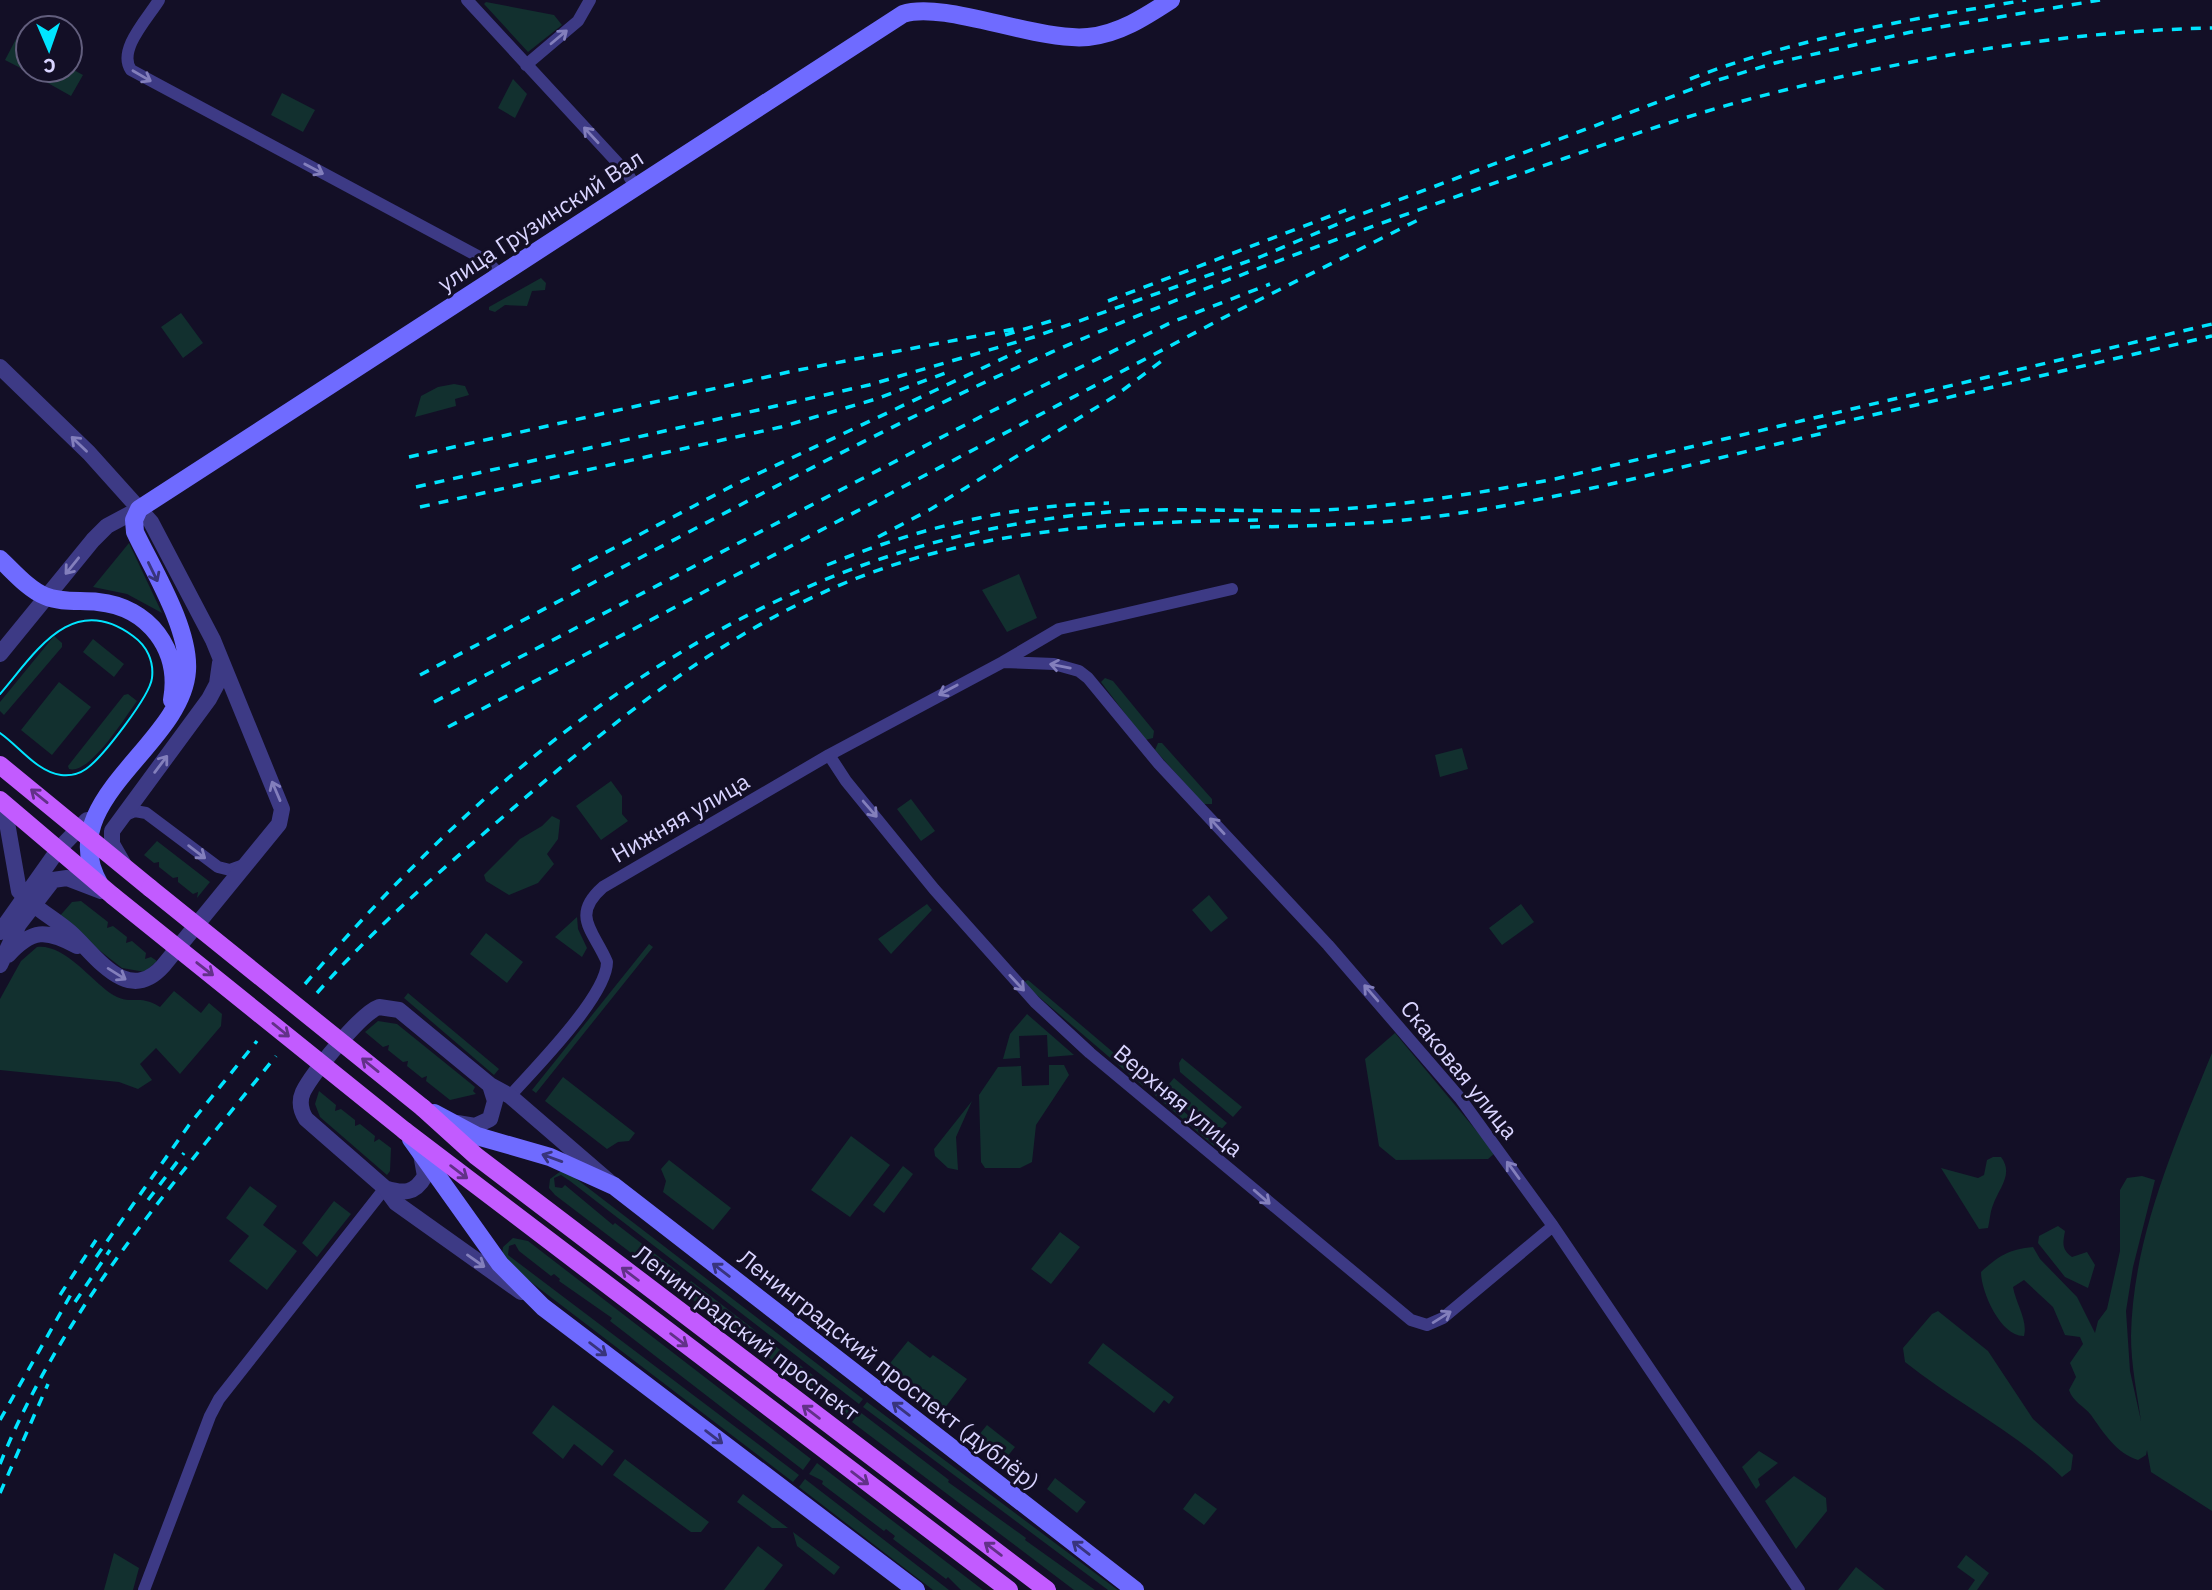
<svg xmlns="http://www.w3.org/2000/svg" width="2212" height="1590" font-family="'IBM Plex Sans',sans-serif">
<style>
.green{fill:#12302f}
.lines{fill:none;stroke-linecap:round;stroke-linejoin:round}
.minor{stroke:#3d3a85;stroke-width:12}
.tertiary{stroke:#3d3a85;stroke-width:16}
.secondary{stroke:#6f6bff;stroke-width:18}
.primary{stroke:#c25bff;stroke-width:18}
.tram{stroke:#00e5ff;stroke-width:2}
.rail{stroke:#00e5ff;stroke-width:3.5;stroke-dasharray:10 9;stroke-linecap:butt}
.primary-bridge{stroke:#c25bff;stroke-width:18}
.oneway{stroke:#837fbc}
.oneway2{stroke:#38347d}
.oneway3{stroke:#623188}
.labels{text-anchor:middle;dominant-baseline:central;stroke-width:6;stroke-linejoin:round;paint-order:stroke}
.street-label{font-size:23px;fill:#d9d4ff;stroke:#130f26}
</style>
<rect width="100%" height="100%" fill="#130f26"/>
<path class="green" d="M486,2L554,15L562,25L528,52L484,4Z
M16,39L28,46V70H42L38,77L5,60Z
M70,68L83,75L71,96L39,78L43,70Z
M513,79L527,94L515,118L498,108Z
M282,93L315,110L303,132L271,115Z
M541,278L546,283L545,290L532,291L527,306L505,305L495,312L489,310V307Z
M181,313L203,343L183,358L161,327Z
M454,384L465,386L469,395L455,399L456,406L415,417L421,396L438,387Z
M129,543L162,613L127,594L93,587Z
M1019,574L1037,618L1007,632L982,590Z
M54,636L62,643V647L4,715L0,711V702Z
M93,639L124,664L114,677L83,652Z
M1105,678L1113,681L1154,731L1153,738L1145,740L1101,682Z
M59,682L91,707L52,755L21,730Z
M128,694L137,701C125,717 90,775 69,769L68,766L124,695Z
M1158,743H1162L1212,799V804H1203L1155,750Z
M1462,748L1468,769L1440,777L1435,755Z
M611,781L622,796V814L628,821L601,840L576,806Z
M911,799L935,831L921,841L897,809Z
M552,816L560,820L558,839L547,854L554,864L538,883L509,895L486,881L484,875L520,839L542,826Z
M157,841L210,882L197,898L198,892L193,894L178,882V877L173,878L159,867V862L154,863L144,855Z
M1209,895L1228,918L1211,932L1192,910Z
M81,901L108,922L107,928L113,926L127,937L126,943L132,941L146,953L145,959L151,957L157,961L145,972L122,968L58,918L72,902Z
M927,904L932,910L891,954L878,939Z
M1521,904L1534,922L1502,945L1489,928Z
M577,917L578,929L587,948L582,957L555,937Z
M486,933L523,962L507,983L470,954Z
M649,944L653,947L536,1093L532,1090Z
M37,947C64,944 90,979 110,993C130,1007 139,993 160,1007L174,991L201,1013L209,1003L222,1014L221,1026L180,1074L156,1048L140,1064L152,1080L138,1089L119,1082L0,1070V999L21,961Z
M1028,980L1147,1081L1143,1086L1025,985L1024,982Z
M408,993L499,1069L494,1075L404,998Z
M1027,1014L1074,1055L1048,1057L1047,1035L1019,1036L1020,1058L1003,1059L1010,1034Z
M378,1021L397,1024L475,1087L473,1091L476,1094L450,1100L426,1081L427,1076L422,1078L407,1066L408,1061L403,1062L388,1050L389,1045L383,1047L365,1032Z
M1395,1033L1495,1153L1488,1159L1396,1160L1379,1146L1365,1059Z
M2212,1053V1511L2151,1472L2147,1450L2146,1455L2138,1460C2116,1453 2103,1432 2091,1415C2084,1406 2073,1402 2069,1390L2076,1377L2070,1363L2083,1344L2080,1337L2065,1335L2053,1307L2024,1280L2013,1287C2016,1304 2028,1320 2024,1336C2001,1337 1981,1292 1981,1272C1998,1256 2010,1249 2033,1247L2040,1259L2077,1297L2095,1333L2098,1321L2107,1309L2120,1251V1190L2127,1178L2142,1176L2155,1180L2133,1267L2126,1311L2130,1371L2141,1421C2137,1393 2131,1365 2131,1336C2133,1236 2175,1144 2212,1053Z
M1182,1058L1242,1107L1233,1117L1180,1072L1179,1063Z
M1049,1065H1064L1069,1075L1036,1125L1032,1162L1020,1168H985L981,1162L979,1095L998,1067L1021,1066L1022,1086L1049,1085Z
M563,1077L635,1133L629,1141L618,1142L607,1149L545,1101Z
M1174,1078L1227,1123L1217,1134L1164,1090Z
M1153,1085L1218,1141L1214,1146L1149,1090Z
M319,1091L336,1105L335,1111L341,1109L355,1120V1126L360,1124L375,1136L374,1142L379,1139L391,1148L390,1171L387,1175L320,1117L315,1104Z
M972,1101L956,1137L958,1170L948,1168L935,1156L934,1149Z
M851,1136L890,1165L850,1217L811,1190Z
M1993,1157H2001C2014,1174 1999,1188 1993,1205C1990,1212 1990,1220 1988,1228L1979,1229L1941,1168L1978,1178L1984,1175L1987,1160Z
M669,1160L731,1208L713,1230L663,1192L666,1181L661,1169Z
M903,1166L913,1174L884,1213L873,1205Z
M561,1171L570,1174L863,1399L859,1404L570,1181L561,1175L554,1178L555,1187L562,1188L565,1185L613,1225L615,1223L680,1273L679,1276L689,1284L691,1281L756,1331L754,1335L764,1342L766,1339L823,1383L821,1386L856,1408L848,1418L555,1195L549,1188L550,1179Z
M250,1186L277,1206L263,1225L297,1251L267,1290L229,1261L249,1236L226,1218Z
M334,1201L351,1214L317,1257L302,1243Z
M2058,1226L2065,1231C2063,1243 2061,1249 2072,1257L2087,1252L2095,1265L2088,1288L2065,1277L2038,1243L2039,1236Z
M1060,1232L1080,1247L1051,1284L1031,1269Z
M513,1238L528,1241L811,1459L803,1470L610,1321L612,1318L559,1281L560,1279L554,1274L551,1276L519,1251L515,1244L509,1246L508,1255L799,1475L793,1482L506,1263L502,1255L503,1247Z
M1938,1311L1988,1351L2033,1419L2073,1455L2071,1470L2062,1477C2016,1432 1956,1403 1905,1362L1903,1348L1932,1314Z
M908,1341L930,1358L933,1355L967,1379L944,1409L887,1367Z
M1103,1343L1174,1397L1169,1404L1164,1400L1154,1413L1088,1363Z
M867,1402L1115,1588L1118,1590H1108L863,1407Z
M553,1405L614,1451L602,1466L574,1444L563,1459L532,1433Z
M860,1412L949,1480L948,1482L1026,1538L1025,1540L1095,1590H1074L852,1422Z
M987,1425L1015,1447L1006,1458L978,1436Z
M1759,1451L1778,1463L1758,1479L1760,1485L1756,1489L1742,1467Z
M625,1459L709,1522L701,1532H691L613,1475Z
M817,1463L983,1590H961L948,1577L946,1579L893,1539L895,1536L886,1529L884,1531L822,1484L823,1481L809,1474Z
M1794,1476L1826,1498L1827,1511L1796,1549L1765,1501Z
M1055,1478L1086,1502L1077,1513L1047,1489Z
M805,1479L949,1590H933L799,1487Z
M1195,1493L1217,1509L1204,1525L1183,1509Z
M743,1494L788,1528H772L737,1502Z
M793,1532L840,1567L834,1575L797,1546Z
M758,1546L783,1565L764,1590H724Z
M114,1553L139,1568L133,1590H104Z
M1966,1555L1989,1573L1977,1590H1968L1975,1580L1957,1567Z
M1856,1567L1885,1590H1838Z"/>
<g class="lines">
<path class="minor" d="M159,0C148,18 117,50 131,70L487,261L500,275
M467,0L627,173L635,186
M526,65L578,21L590,0
M1003,662L1059,629L1232,589
M829,755L846,781L934,889L1035,1002L1090,1053L1411,1320L1427,1325L1443,1318L1553,1226
M123,816L135,811L146,813L218,867L230,870L244,865
M510,1096C534,1069 607,996 607,962C594,931 570,916 603,887L829,755L1003,662L1054,664L1079,671L1088,678L1159,764L1328,945L1460,1098L1553,1226L1799,1590
M144,1590L210,1416L219,1399L385,1188"/>
<path class="tertiary" d="M0,367L89,453L151,522L213,640L282,809L279,824L163,966C127,1006 96,955 70,932C54,918 32,907 19,891L6,817L0,802
M0,654L93,540L107,526L139,509
M123,863L112,844V831L209,699L217,684L220,663
M0,932L58,850L87,820
M8,955C32,929 46,929 77,946
M0,965L19,924L53,880L67,878L101,891
M457,1123L475,1126L490,1119L495,1101L490,1085
M385,1188C403,1194 415,1194 425,1176L421,1154
M521,1292L396,1203L385,1188L306,1119C301,1111 299,1101 303,1092C312,1074 361,1013 379,1007L399,1010L490,1085L510,1096L612,1184"/>
<path class="secondary" d="M0,559C13,571 28,589 45,596C61,603 81,600 98,602C149,607 181,650 172,700
M100,885C50,801 182,746 187,671C190,629 153,570 135,532L134,520L139,509L903,14C943,0 1037,42 1088,37C1119,34 1145,17 1171,0
M434,1113L477,1136L550,1157L614,1186L1135,1590
M411,1139L500,1264L543,1307L916,1590"/>
<path class="primary" d="M0,765L150,888
M0,800L113,896
M423,1108L476,1156L1047,1590
M405,1131L1009,1590"/>
<path class="tram" d="M0,694C36,652 72,591 133,636C147,646 154,661 152,678C150,696 102,758 86,769C79,774 70,776 61,775C37,772 19,746 0,733"/>
<path class="rail" d="M1690,79C1798,37 1913,19 2026,0
M1108,301L1346,210
M1005,335L1051,321
M1817,428L2212,336
M409,457L793,371L1014,329
M416,487L869,385L1034,337L1260,257L1359,215L1708,83L1775,63L1911,32L2100,0
M420,507L781,427L876,399L948,372
M1250,527C1316,526 1381,524 1447,515C1575,497 1702,461 1828,432
M878,537L931,509L1115,396L1163,360
M827,565C918,528 1011,505 1109,503
M572,570L734,485L1021,350
M420,675C604,578 788,476 977,386C1143,308 1316,246 1489,185C1583,152 1677,117 1773,93C1916,57 2065,31 2212,28
M434,702L988,413L1172,322L1270,284
M448,727L1223,318L1420,219
M305,984C515,739 765,544 1097,513C1173,506 1248,513 1324,510C1402,506 1478,493 1555,479L2212,324
M317,993C374,928 438,873 504,816C630,707 762,599 927,555C1039,525 1144,522 1259,520
M148,1200L184,1153
M96,1257L189,1125L257,1041
M60,1295L96,1240
M75,1302L110,1250
M0,1420L74,1289
M0,1464C62,1310 173,1184 276,1056
M0,1493L48,1384"/>
<path class="primary-bridge" d="M150,888L423,1108
M113,896L405,1131"/>
</g>
<defs><path id="oneway-shaft" d="M-6 0H5M1.5-3L5.5 0L1.5 3" fill="none" stroke-width="1.6" stroke-linecap="round" stroke-linejoin="round" transform="scale(1.75)"/></defs>
<g class="oneway">
<use href="#oneway-shaft" transform="translate(559 37) rotate(-40)"/>
<use href="#oneway-shaft" transform="translate(142 76) rotate(30)"/>
<use href="#oneway-shaft" transform="translate(591 135) rotate(-133)"/>
<use href="#oneway-shaft" transform="translate(314 169) rotate(28)"/>
<use href="#oneway-shaft" transform="translate(79 444) rotate(-136)"/>
<use href="#oneway-shaft" transform="translate(72 566) rotate(129)"/>
<use href="#oneway-shaft" transform="translate(1060 666) rotate(-169)"/>
<use href="#oneway-shaft" transform="translate(948 690) rotate(152)"/>
<use href="#oneway-shaft" transform="translate(161 764) rotate(-53)"/>
<use href="#oneway-shaft" transform="translate(276 791) rotate(-113)"/>
<use href="#oneway-shaft" transform="translate(870 809) rotate(49)"/>
<use href="#oneway-shaft" transform="translate(1217 826) rotate(-133)"/>
<use href="#oneway-shaft" transform="translate(197 852) rotate(37)"/>
<use href="#oneway-shaft" transform="translate(117 974) rotate(32)"/>
<use href="#oneway-shaft" transform="translate(1017 983) rotate(47)"/>
<use href="#oneway-shaft" transform="translate(1371 993) rotate(-131)"/>
<use href="#oneway-shaft" transform="translate(1513 1170) rotate(-126)"/>
<use href="#oneway-shaft" transform="translate(1262 1197) rotate(41)"/>
<use href="#oneway-shaft" transform="translate(476 1261) rotate(35)"/>
<use href="#oneway-shaft" transform="translate(1442 1317) rotate(-32)"/>
</g>
<g class="oneway2">
<use href="#oneway-shaft" transform="translate(153 572) rotate(64)"/>
<use href="#oneway-shaft" transform="translate(552 1158) rotate(-160)"/>
<use href="#oneway-shaft" transform="translate(721 1270) rotate(-142)"/>
<use href="#oneway-shaft" transform="translate(598 1349) rotate(37)"/>
<use href="#oneway-shaft" transform="translate(901 1409) rotate(-143)"/>
<use href="#oneway-shaft" transform="translate(714 1437) rotate(37)"/>
<use href="#oneway-shaft" transform="translate(1081 1548) rotate(-142)"/>
</g>
<g class="oneway3">
<use href="#oneway-shaft" transform="translate(39 796) rotate(-141)"/>
<use href="#oneway-shaft" transform="translate(205 969) rotate(38)"/>
<use href="#oneway-shaft" transform="translate(281 1030) rotate(39)"/>
<use href="#oneway-shaft" transform="translate(370 1065) rotate(-141)"/>
<use href="#oneway-shaft" transform="translate(459 1172) rotate(37)"/>
<use href="#oneway-shaft" transform="translate(630 1274) rotate(-143)"/>
<use href="#oneway-shaft" transform="translate(679 1340) rotate(37)"/>
<use href="#oneway-shaft" transform="translate(811 1412) rotate(-143)"/>
<use href="#oneway-shaft" transform="translate(860 1478) rotate(37)"/>
<use href="#oneway-shaft" transform="translate(993 1549) rotate(-143)"/>
</g>
<g class="labels">
<g class="street-label">
<text transform="translate(540 220) rotate(-33)">улица Грузинский Вал</text>
<text transform="translate(680 817) rotate(-30)">Нижняя улица</text>
<text transform="translate(1460 1069) rotate(51)">Скаковая улица</text>
<text transform="translate(1179 1100) rotate(40)">Верхняя улица</text>
<text transform="translate(747 1332) rotate(37)">Ленинградский проспект</text>
<text transform="translate(889 1369) rotate(38)">Ленинградский проспект (дублёр)</text>
</g>
</g>
<g transform="translate(49 49) rotate(178)"><circle r="33" fill="#130f26" stroke="#625e7d" stroke-width="2"/>
<path d="M0-5L12 26L0 18L-12 26Z" fill="#00e5ff"/>
<text y="-10" font-size="19" font-weight="bold" text-anchor="middle" fill="#d9d4ff">С</text>
</g>
</svg>
